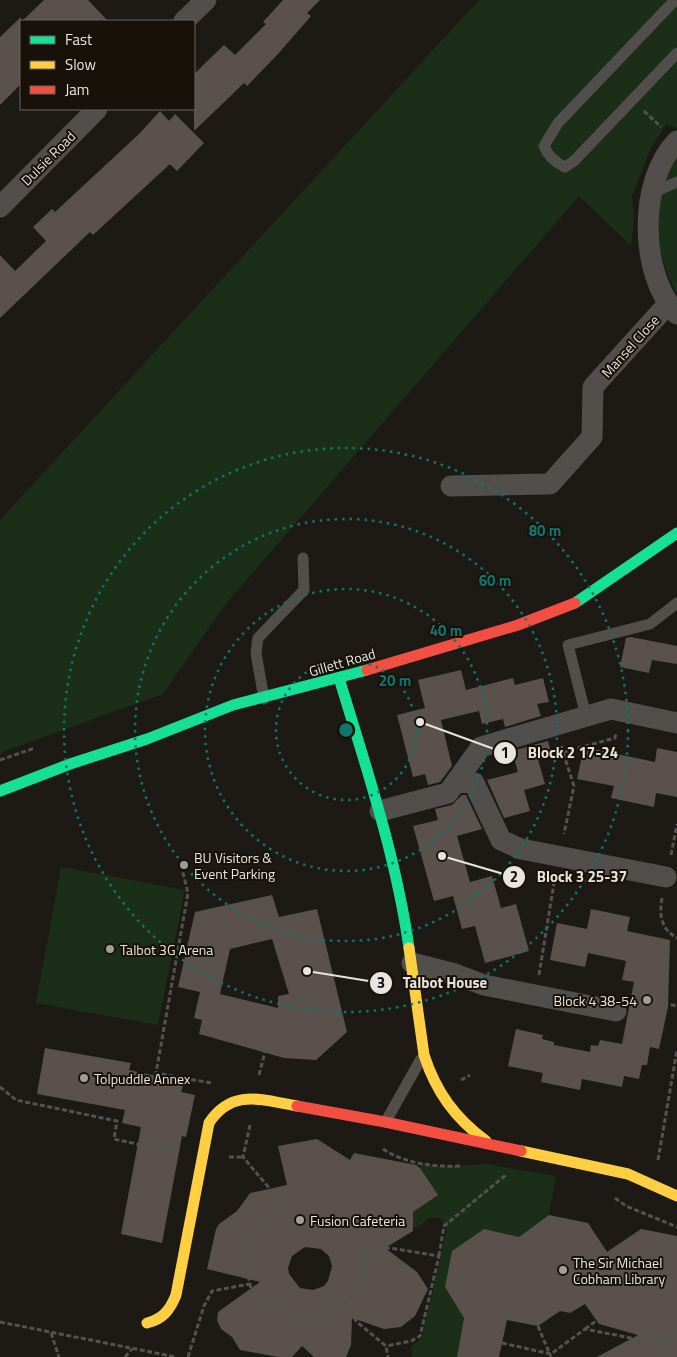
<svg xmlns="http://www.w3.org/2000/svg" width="677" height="1357" font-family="'Titillium Web',sans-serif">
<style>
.green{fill:#1b2f18}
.building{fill:#5b514c;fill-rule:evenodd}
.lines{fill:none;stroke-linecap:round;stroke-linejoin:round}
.path{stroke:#545250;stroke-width:3;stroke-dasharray:5 2.5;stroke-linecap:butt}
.lane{stroke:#514e4b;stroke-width:11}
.street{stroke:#514e4b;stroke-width:21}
.fast{stroke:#16e098;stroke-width:11}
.slow{stroke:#ffcf43;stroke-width:11}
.jam{stroke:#f24e42;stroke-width:11}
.ring{fill:none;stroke:#0f766e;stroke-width:2.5;stroke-dasharray:2.5 5}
.poi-dot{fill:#a19d99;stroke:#17110a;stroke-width:2}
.labels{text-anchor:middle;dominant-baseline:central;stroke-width:4;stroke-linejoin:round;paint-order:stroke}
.street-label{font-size:14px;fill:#e8e4df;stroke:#17110a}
.poi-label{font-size:14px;fill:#e8e4df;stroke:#17110a;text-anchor:start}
.centre{fill:#0f766e;stroke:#17110a;stroke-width:2.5}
.ring-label{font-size:15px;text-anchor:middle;font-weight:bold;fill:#0f766e;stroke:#17110a;stroke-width:4;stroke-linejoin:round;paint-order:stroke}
.leader{fill:none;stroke:#e8e4df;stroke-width:2}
.callout-dot{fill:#e8e4df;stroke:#17110a;stroke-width:2}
.mark-label{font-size:15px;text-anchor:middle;font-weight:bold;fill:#111}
.callout-label{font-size:15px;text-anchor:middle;font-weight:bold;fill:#e8e4df;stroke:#17110a;stroke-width:4;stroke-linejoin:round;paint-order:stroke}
</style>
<rect width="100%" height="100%" fill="#1d1a16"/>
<path class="green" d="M479,0H677V129L666,124L650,150L632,196L634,220L631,246L579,196L224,606L163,694L2,752L0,755V520Z
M677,154V295C652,246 651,203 677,154Z
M61,867L185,890L158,1025L36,1003Z
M418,1162L438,1167L486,1164L556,1176L549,1215L519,1237L484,1229L452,1251L445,1287L464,1318L457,1357H412L411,1347L422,1338L447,1230L440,1218H429L415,1229L408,1216L434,1197Z"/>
<path class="building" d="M44,0H88L108,21H22Z
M283,0H320L307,13L311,16L278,54L247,86L244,83L194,131V74L224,45L235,55L266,24L263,22Z
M21,17V84L0,105V37Z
M160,111L169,121L175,114L204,143L177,171L170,164L93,235L90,232L0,318V255L15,271L46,241L33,227L52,209L55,212L140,133Z
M631,637L677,646V664L652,660L649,673L620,667L626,638Z
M461,670L466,690L513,678L515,685L543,678L549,702L537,704L541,716L505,727L503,719L482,724L479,711L441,720L452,766L440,782L428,785L425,774L413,777L397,715L425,708L418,680Z
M548,741L551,752L537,756L545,784L524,790L530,811L504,818L487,780L518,772L512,751Z
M584,747L655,762L657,748L677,752V797L656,793L654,807L611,798L614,786L577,779Z
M462,795H466L482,829L457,836L470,882L492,876L501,908L516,904L529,951L485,963L475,926L462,929L453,896L434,901L413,826L438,820L435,809L452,805Z
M272,895L279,917L317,909L347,1032L316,1060L284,1058L199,1034L202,1020L194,1018L200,992L178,987L195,912ZM272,939L289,994L278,996V1008L220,994L230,949Z
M591,909L630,917L627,931L670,940L668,1007L659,1049L650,1047L647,1065H642L639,1079L624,1076L622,1087L582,1079L580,1090L541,1082L543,1073L508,1066L516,1029L543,1035L542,1039L554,1042V1045L590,1052L591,1045L598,1046L600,1040L622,1044L634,982L622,980L626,961L588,953L585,967L550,960L557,923L587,929Z
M45,1048L131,1063L129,1070L184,1082L181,1092L195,1095L186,1137L182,1136L162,1243L121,1234L141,1127L122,1123L125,1110L37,1094Z
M317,1139L350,1160L354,1153L416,1165L420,1168L438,1195L413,1212V1231L385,1248L417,1272L428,1289L415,1316L401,1327L384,1329L352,1318L351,1345L346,1357H314L302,1346L292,1357H278L240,1350L232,1337L221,1329L217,1320L218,1312L260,1282L207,1269L216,1229L219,1224L237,1211L250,1193L287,1185L278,1146ZM305,1247L321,1249L329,1256L332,1266L328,1281L324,1286L313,1290L300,1288L289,1274L288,1268L292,1256Z
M549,1215L588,1223L607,1252L641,1229L677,1236V1357H597L638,1335L599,1324L585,1304L570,1313L560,1311L538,1326L507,1320L499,1357H457L464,1318L445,1287L452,1251L484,1229L519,1237Z"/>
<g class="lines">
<path class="path" d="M644,111L661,127
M561,746L574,786L564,834
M563,752L615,738L616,733
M0,760L35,748
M671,855L677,824
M181,865L188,893L156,1073L211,1083
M662,898C659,915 661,929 677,938
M539,975L555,877
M634,997L677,1006
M259,1075L265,1052
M461,1080L470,1075
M0,1087L16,1100L117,1121L114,1139L178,1153
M250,1125L243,1157L270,1189L282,1207L266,1216L256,1227L249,1240L248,1274L251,1289L263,1302L300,1318L322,1315L344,1304L357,1322L386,1346L388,1357
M383,1149C406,1164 434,1167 461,1166
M229,1157H243
M658,1160L677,1050
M615,1198L626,1206L677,1227
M439,1256L444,1226L507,1174
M344,1304C365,1284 365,1278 363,1250L390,1248L439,1256L420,1336L411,1341L386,1346
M0,1322L176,1357
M538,1326L551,1357
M585,1329L596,1321
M51,1333L59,1357
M502,1343L551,1354L585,1329L661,1344L658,1357
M661,1344L677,1336
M125,1357L132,1349
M188,1357L204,1306L212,1291L250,1284"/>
<path class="lane" d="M675,0L558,123L544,146C548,156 554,162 565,167L574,161L677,53
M652,193L677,182
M264,699L256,653L258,638L304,590L303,558
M586,716L568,645L650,624L677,603
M386,1121L421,1059"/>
<path class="street" d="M184,21L206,0
M677,141C638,181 639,274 677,314
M0,207L97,109
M451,486L550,484L592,437L593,387L668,304
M456,782L474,783L501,840L521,849L666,877
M380,811L448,793L481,747L611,709L677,723
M412,963L455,974L484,985L616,1011"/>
<path class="fast" d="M575,603L677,533
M339,678C366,767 396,856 409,948
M0,791L70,764L147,739L233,705L367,670"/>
<path class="slow" d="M409,948L424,1055C436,1092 455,1118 486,1141
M521,1151L628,1174L677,1196
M147,1323C163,1319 170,1310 176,1295L209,1123C232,1088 262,1100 297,1106"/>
<path class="jam" d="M367,670L518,625L575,603
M297,1106L385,1122L521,1151"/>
</g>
<g class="ring">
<circle cx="346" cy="730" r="70"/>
<circle cx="346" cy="730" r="141"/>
<circle cx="346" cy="730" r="211"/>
<circle cx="346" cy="730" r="282"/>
</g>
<g class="poi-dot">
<circle cx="184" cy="865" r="5"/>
<circle cx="110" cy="949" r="5"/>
<circle cx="647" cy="1000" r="5"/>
<circle cx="84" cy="1078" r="5"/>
<circle cx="300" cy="1220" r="5"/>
<circle cx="563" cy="1270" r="5"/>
</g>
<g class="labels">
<g class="street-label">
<text transform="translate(48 158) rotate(-45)">Dulsie Road</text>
<text transform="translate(630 346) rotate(-48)">Mansel Close</text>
<text transform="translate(342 662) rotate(-16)">Gillett Road</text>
</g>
<g class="poi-label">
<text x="194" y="857">BU Visitors &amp;<tspan x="194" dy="16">Event Parking</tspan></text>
<text x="120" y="949">Talbot 3G Arena</text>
<text x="637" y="1000" text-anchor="end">Block 4 38-54</text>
<text x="94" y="1078">Tolpuddle Annex</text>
<text x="310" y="1220">Fusion Cafeteria</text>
<text x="573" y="1262">The Sir Michael<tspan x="573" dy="16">Cobham Library</tspan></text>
</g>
</g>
<circle cx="346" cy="730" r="8" class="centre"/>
<g class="ring-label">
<text x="545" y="536">80 m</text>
<text x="495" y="586">60 m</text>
<text x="446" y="636">40 m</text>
<text x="395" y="686">20 m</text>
</g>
<path class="leader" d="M420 722L505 753M442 856L514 877M307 971L381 983"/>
<g class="callout-dot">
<circle cx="420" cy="722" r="5"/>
<circle cx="442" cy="856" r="5"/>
<circle cx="307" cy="971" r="5"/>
<circle cx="505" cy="753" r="12"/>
<circle cx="514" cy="877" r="12"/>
<circle cx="381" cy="983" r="12"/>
</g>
<g class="mark-label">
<text x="505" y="758">1</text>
<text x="514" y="882">2</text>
<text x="381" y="988">3</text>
</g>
<g class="callout-label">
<text x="573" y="758">Block 2 17-24</text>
<text x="582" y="882">Block 3 25-37</text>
<text x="445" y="988">Talbot House</text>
</g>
<rect x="20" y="20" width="175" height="90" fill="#17110a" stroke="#6b655f"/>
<rect x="30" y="36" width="25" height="8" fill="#16e098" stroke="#6b655f"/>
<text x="65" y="45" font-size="15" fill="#e8e4df">Fast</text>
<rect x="30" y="61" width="25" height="8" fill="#ffcf43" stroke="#6b655f"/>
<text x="65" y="70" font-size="15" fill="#e8e4df">Slow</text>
<rect x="30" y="86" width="25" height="8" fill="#f24e42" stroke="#6b655f"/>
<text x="65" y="95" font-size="15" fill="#e8e4df">Jam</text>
</svg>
